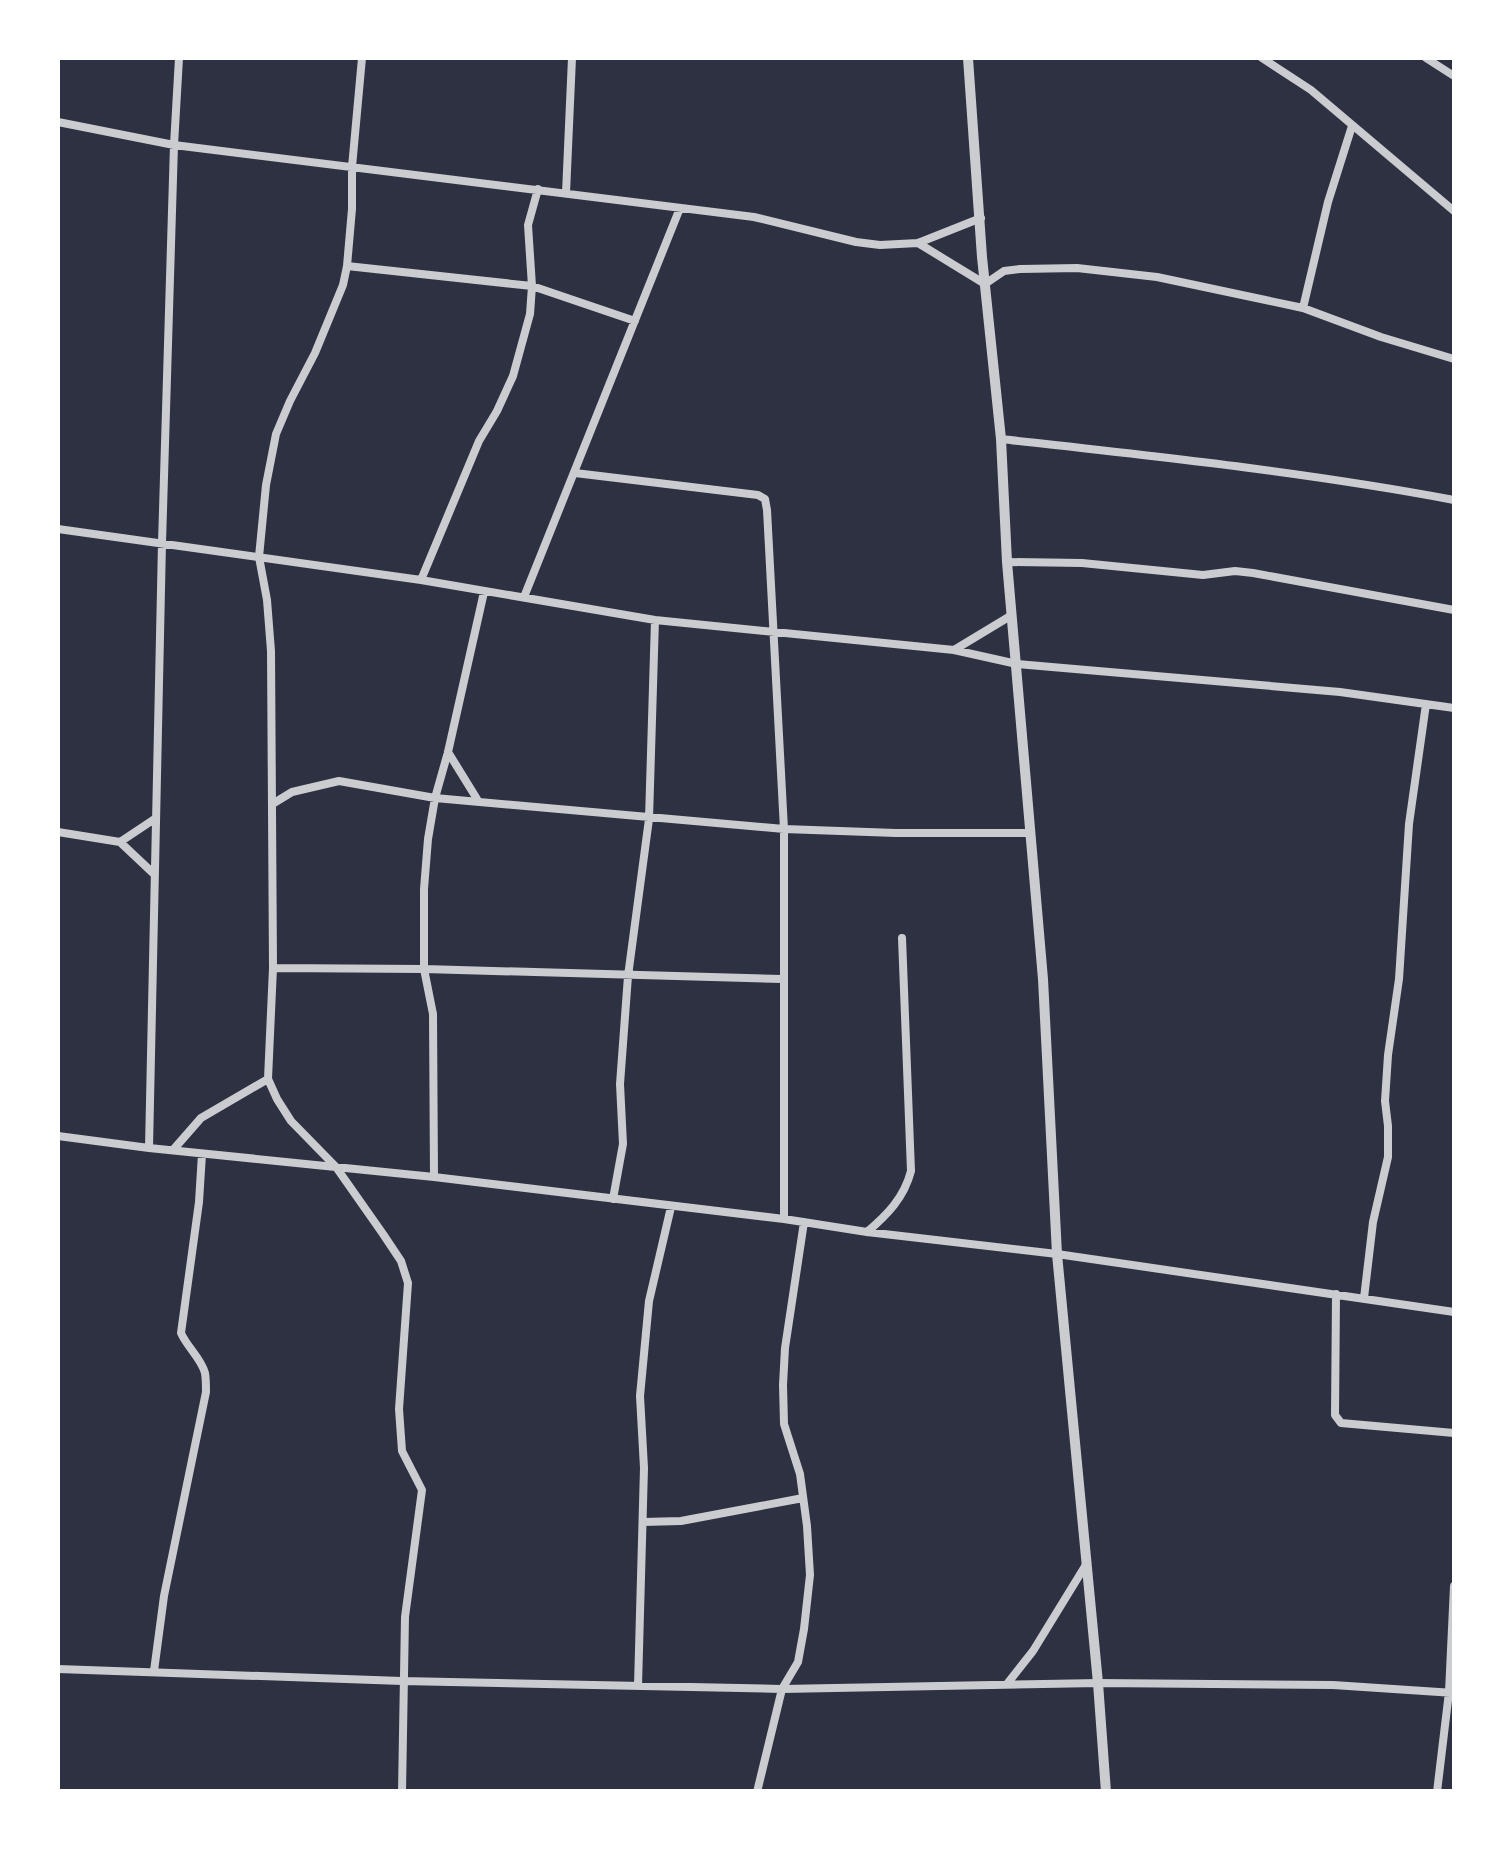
<svg xmlns="http://www.w3.org/2000/svg" width="1512" height="1849" font-family="'Nunito Sans',sans-serif">
<style>
.lines{fill:none;stroke-linecap:round;stroke-linejoin:round}
.minor{stroke:#caccd0;stroke-width:8}
.tertiary{stroke:#caccd0;stroke-width:10}
</style>
<rect width="100%" height="100%" fill="#2d3142"/>
<g class="lines">
<path class="minor" d="M362,58L352,167V209L347,266L343,285L315,353L290,401L276,434L266,485L259,557L267,600L271,651L273,968L268,1079L277,1099L291,1121L336,1167L383,1234L401,1261L408,1283L399,1409L402,1451L422,1490L405,1617L402,1792
M1262,58L1311,90L1454,211
M1426,58L1454,76
M58,122L174,145L754,217L856,242L880,245L918,243L981,218
M566,193L572,58
M918,243L985,284L1004,271L1020,269L1077,268L1157,277L1303,308L1381,337L1454,359
M347,266L532,286L635,321
M1303,308L1328,202L1352,126
M1001,439C1153,456 1305,472 1454,500
M575,473L758,495L765,499L767,510L784,829V1219
M58,529L421,580L655,620L954,650L1017,664L1340,692L1454,708
M1007,562L1082,563L1203,575L1235,571L1253,573L1454,610
M421,580L479,441L497,411L513,376L530,314L532,286L528,225L538,189
M524,597L680,208
M954,650L1012,615
M448,752L477,799
M274,803L292,792L339,781L435,798L784,829L896,833H1031
M58,832L120,842L154,874
M120,842L156,818
M273,968L424,969L782,979
M58,1136L149,1148L434,1177L784,1219L867,1232L1057,1254L1454,1312
M149,1148L162,543L174,145L179,58
M173,1150L201,1118L268,1079
M434,1177L433,1014L424,969V889L428,839L435,798L448,752L484,592
M613,1199L623,1144L620,1084L628,976L649,819L655,620
M867,1232C887,1215 904,1198 911,1171L902,938
M1336,1294L1335,1415L1341,1423L1454,1433
M1364,1298L1373,1222L1388,1157V1126L1385,1101L1388,1055L1399,979L1409,824L1426,704
M643,1522L681,1521L803,1498
M58,1669L402,1681L782,1689L1098,1683L1333,1685L1454,1693
M154,1671L164,1596L206,1392C206,1386 206,1379 205,1373C201,1358 187,1347 181,1333L199,1202L202,1154
M1007,1684L1033,1651L1087,1563
M638,1686L644,1468L640,1396L649,1301L671,1207
M757,1792L782,1689L798,1662L804,1629L810,1575L807,1526L800,1474L784,1424L783,1385L785,1348L804,1222
M1437,1792L1449,1692L1454,1586"/>
<path class="tertiary" d="M968,58L982,257L1001,439L1007,562L1043,979L1057,1254L1098,1683L1106,1792"/>
</g>
<rect width="1512" height="1849" fill="none" stroke="#ffffff" stroke-width="120"/>
</svg>
